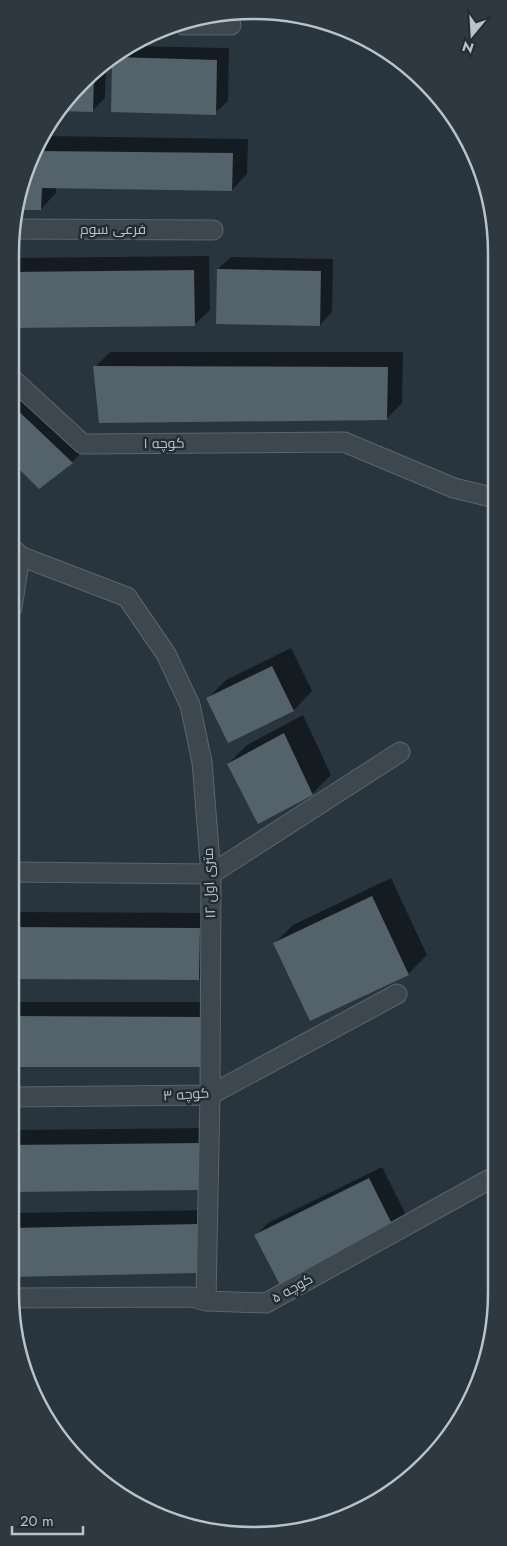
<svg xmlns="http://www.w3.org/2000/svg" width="507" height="1546" font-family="Jost,Cairo,sans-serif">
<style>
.shadow{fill:#0007}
.building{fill:#53626b}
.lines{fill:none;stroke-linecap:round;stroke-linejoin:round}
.minor-casing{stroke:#5a656c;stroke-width:21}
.minor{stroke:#3c474f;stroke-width:19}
.labels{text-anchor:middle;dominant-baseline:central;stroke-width:5;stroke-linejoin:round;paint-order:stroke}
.street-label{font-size:14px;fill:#b8c2c9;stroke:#212c34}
.rim{fill:none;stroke:#b8c2c9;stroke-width:2.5}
</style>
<rect width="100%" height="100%" fill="#28353f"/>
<path class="shadow" d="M128,46L229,48L228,101L215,113L114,58Z
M106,66L105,98L92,111L60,105Z
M45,136L248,139L247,174L232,190L56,187V193L41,209L16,208L18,191Z
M209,256L210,310L194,325L10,326V258Z
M231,257L333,259L332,312L320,325L218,269Z
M110,352H403L402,403L387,418L95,367Z
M10,379L84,450L72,462L39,488L10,458Z
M291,648L312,691L294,710L229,742L207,699L226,680Z
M303,715L331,775L312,794L228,764L247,745Z
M391,878L427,955L408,974L274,944L293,925Z
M10,912L214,913V964L199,979L10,978Z
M10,1002H216V1051L10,1066Z
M215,1128L216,1174L10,1191V1130Z
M382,1167L407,1217L394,1229L256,1235L268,1223Z
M213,1210V1257L10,1275V1213Z"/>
<path class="building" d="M115,57L217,60L216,115L111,112L112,60Z
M94,76L93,112L57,111L60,105Z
M38,151L233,153L232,191L42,188L41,210H16L18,191Z
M217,269L321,271L320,326L216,324Z
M194,270L195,326L10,328V272Z
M93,366L388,367L387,420L99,423Z
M10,403L73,463L39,489L10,460Z
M272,666L294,711L228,743L206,698Z
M284,733L313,795L258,824L227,764Z
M372,896L409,975L310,1021L273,943Z
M10,927L200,928L199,980L10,979Z
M10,1016L201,1017V1067H10Z
M201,1143V1190L10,1192V1145Z
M369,1178L395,1230L281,1287L254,1235Z
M198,1224L199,1273L10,1277V1228Z"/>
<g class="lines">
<defs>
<path id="minor" d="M184,25H231
M13,229L213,230
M10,377L83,444L344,442L454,488L495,498
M10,546L20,556L127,597L166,654L190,705L202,762L211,874L210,1095L206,1301
M10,610L12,608L20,556
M10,872L211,874L400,752
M10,1097L210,1095L397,994
M11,1298L192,1297L206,1301L266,1303L490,1179"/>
</defs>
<use href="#minor" class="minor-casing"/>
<use href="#minor" class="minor"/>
</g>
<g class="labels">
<g class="street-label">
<text x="113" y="229">فرعی سوم</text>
<text transform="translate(164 443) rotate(-1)">کوچه ۱</text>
<text transform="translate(209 883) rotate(-92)">۱۲ متری اول</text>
<text transform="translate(186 1094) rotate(-4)">کوچه ۳</text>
<text transform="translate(292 1288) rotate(-29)">کوچه ۵</text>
</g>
</g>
<path d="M0 0H507V1546H0ZM253 19H254A234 234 0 0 1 488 253V1293A234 234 0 0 1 254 1527H253A234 234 0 0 1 19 1293V253A234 234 0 0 1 253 19Z" fill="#2d3840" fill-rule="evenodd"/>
<path class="rim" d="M253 19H254A234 234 0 0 1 488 253V1293A234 234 0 0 1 254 1527H253A234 234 0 0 1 19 1293V253A234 234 0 0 1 253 19Z"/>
<g transform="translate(472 35) rotate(198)" stroke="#212c34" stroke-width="4" paint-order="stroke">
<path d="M0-4L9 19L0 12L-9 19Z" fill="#b8c2c9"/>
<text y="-8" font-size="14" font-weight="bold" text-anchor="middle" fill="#b8c2c9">N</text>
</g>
<path d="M12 1526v8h71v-8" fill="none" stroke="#b8c2c9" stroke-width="2.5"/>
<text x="20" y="1526" font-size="15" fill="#b8c2c9" stroke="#212c34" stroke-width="4" paint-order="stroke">20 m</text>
</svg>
